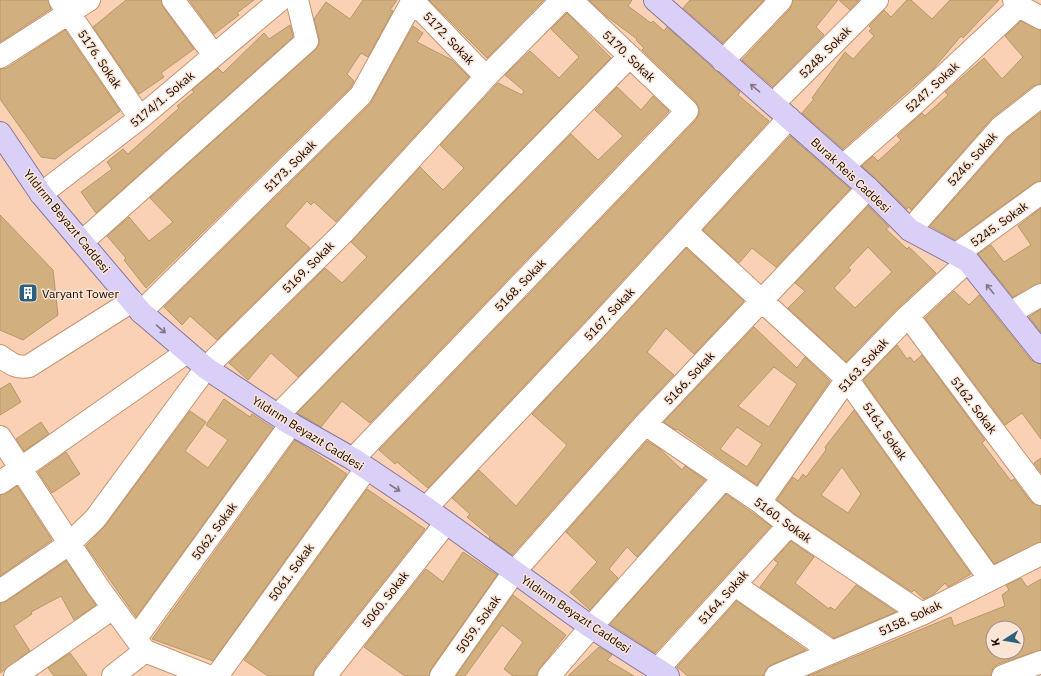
<svg xmlns="http://www.w3.org/2000/svg" width="1041" height="676" font-family="'IBM Plex Sans',sans-serif">
<style>
.building{fill:#d2af7f;stroke:#b89767;fill-rule:evenodd}
.lines{fill:none;stroke-linecap:round;stroke-linejoin:round}
.minor-casing{stroke:#c59472;stroke-width:24}
.major-casing{stroke:#87769d;stroke-width:24}
.minor{stroke:#fff;stroke-width:22}
.major{stroke:#dad0f7;stroke-width:22}
.oneway{stroke:#837688}
.labels{text-anchor:middle;dominant-baseline:central;stroke-width:3;stroke-linejoin:round;paint-order:stroke}
.street-label{font-size:12px;fill:#190800;stroke:#f9e4d5}
.poi-label{font-size:12px;fill:#190800;stroke:#f9e4d5;text-anchor:start}
</style>
<rect width="100%" height="100%" fill="#fbd1b5"/>
<path class="building" d="M0,0H48L51,9L0,42Z
M126,0H161L163,7L194,49L161,73L164,77L139,94L93,27Z
M189,0H254L237,13L239,15L214,34Z
M363,0H397L390,10L393,11L368,57L361,53L347,74L354,81L351,87L146,288L124,260L126,258L107,236L129,217L149,241L173,222L150,198L315,50L319,45V38L314,19L326,2L350,19Z
M429,0H544L487,58Z
M589,0H632L628,6L651,23L653,21L664,31L667,27L740,92L738,95L769,121L588,318L428,488L397,462L395,464L379,450L696,120L699,114V108L696,102L642,50L644,48L636,40L637,39L606,16Z
M690,0H764L723,43L683,8Z
M793,0H838L816,27L824,35L773,87L742,60L790,9Z
M839,0H859L850,10Z
M907,0H911L932,19L950,0H999L963,38L961,36L934,68L843,149L802,113L814,99L812,98L845,52L853,59L874,36L869,31L872,29L869,26L884,10L891,17Z
M567,13L611,58L298,377L271,353L248,380L229,363L325,268L342,283L367,257L351,242L420,167L443,190L464,168L440,145L498,83L522,95L524,91L505,75L530,51L559,78L579,57L551,29Z
M1021,21L1041,31V84L1033,86L992,118L911,210L909,207L907,209L862,166L873,156L878,161L901,140L897,136L922,113L925,116L948,95L945,92L984,58L1002,79L1023,57L1005,36Z
M290,25L293,37L96,213L81,192L112,169L107,162L123,149L128,154L179,108L177,106L194,92L192,90L218,68L223,73L264,33L269,39Z
M413,26L423,33L417,42L452,60L469,77L336,222L314,202L311,205L307,201L285,226L310,248L217,340L190,316L182,325L164,307L370,104Z
M65,30L120,111L55,159L41,157L0,99V69L7,68Z
M617,87L641,110L653,96L669,111L370,423L342,401L321,427L297,413L571,134L598,160L623,136L595,110Z
M1041,112V181L1034,183L955,240L930,226L1009,137Z
M790,136L850,189L776,267L752,248L739,263L703,230Z
M868,206L889,227L886,229L907,249L909,247L936,273L899,307L846,362L788,308L805,291L795,283ZM868,247L892,272L855,308L834,288L851,270L848,268Z
M1041,208V283L1013,297L978,254L991,245L1004,262L1031,245L1018,226Z
M0,215L53,270L58,315L23,340L0,330Z
M686,248L744,301L694,354L666,328L647,352L674,375L636,415L512,555L489,538L490,536L467,517L470,514L452,498L479,470L516,506L567,445L532,414Z
M954,291L969,305L979,295L1031,360L1041,364V439L1022,413L1005,425L925,318Z
M1041,309V332L1029,317Z
M754,327L797,368L805,357L830,381L757,485L677,429L676,430L664,422ZM774,367L797,384L769,427L738,406ZM737,427L762,444L747,467L720,449Z
M897,345L907,359L910,357L914,362L922,355L985,440L982,443L1011,481L1014,479L1031,502L1041,506V542L994,564L863,380Z
M10,383L21,402L0,415V389Z
M224,399L250,417L252,414L273,428L136,617L86,546L105,526L190,411L206,422L185,451L208,468L228,440L206,425Z
M854,410L971,574L948,587L945,583L934,594L924,599L914,590L912,592L796,515L777,500L793,477L798,481L803,474L806,477L826,450L825,447ZM842,467L861,494L848,513L821,495Z
M41,422L49,434L24,451L16,439Z
M295,440L347,474L213,661L152,639Z
M647,441L660,449L682,470L685,466L705,480L637,557L627,547L609,569L618,578L590,610L570,592L597,562L566,532Z
M66,452L80,474L52,493L38,472Z
M1041,458V473L1034,463Z
M17,486L52,540L0,576V495L7,493Z
M367,489L425,529L315,668L313,676H268L244,660Z
M726,494L771,526L655,653L610,624Z
M791,541L814,557L795,583L829,609L830,607L835,610L856,585L896,612L834,638L760,587L778,563L774,560Z
M463,552L497,575L431,669L429,676H405L364,647L426,569L443,582Z
M66,561L96,605L74,620L61,596L31,612L32,614L14,626L30,651L0,673V603L7,601Z
M1021,578L1027,587L1041,579V650L998,664L993,668L991,676H808L951,617L954,626L1005,606L1002,595L1009,590L1006,585ZM993,628H1017V652H993Z
M513,595L566,635L540,668L536,676H513L504,669L523,642L502,625L465,676H456Z
M737,601L806,650L771,665L766,669L764,676H688L677,667Z
M599,647L612,655L607,660L634,676H568Z
M70,653L87,676H54L48,668Z"/>
<g class="lines">
<defs>
<path id="minor" d="M60,0L140,118
M173,0L214,55
M412,0L486,77
M1014,0L1019,6L1041,18
M0,57L89,0
M723,61L781,0
M773,104L877,0
M843,166L915,103L1019,6
M41,194L140,118L280,0
M910,230L1000,128L1041,96
M686,231L847,379L990,579
M82,242L307,41L297,0
M957,254L1041,193
M141,312L361,95L413,0
M1010,313L1041,295
M908,316L1041,494
M0,356C10,363 17,369 29,366L132,301
M278,415L630,56
M645,424L760,502L789,525L922,614
M0,437L98,587L145,651L208,676
M353,459L687,111L571,0
M0,483L187,352
M760,502L847,379L908,316L968,261
M426,508L597,327L789,118
M735,585L832,652
M0,591L69,544L95,519L206,368L343,233L486,77L562,0
M136,638L291,424
M658,669L789,525
M15,676L113,608
M113,676L145,651
M217,676L366,469
M325,676L446,523
M441,676L514,572L645,424L868,188
M549,676L591,627L724,478
M776,676L922,614L1041,554
M1003,676L1041,662"/>
<path id="major" d="M655,0L868,188L910,230L968,261L1041,352
M0,133L41,194L141,312L206,368L291,424L353,459L426,508L591,627L668,676"/>
</defs>
<use href="#minor" class="minor-casing"/>
<use href="#major" class="major-casing"/>
<use href="#minor" class="minor"/>
<use href="#major" class="major"/>
</g>
<defs><path id="oneway-shaft" d="M-6 0H5M1.5-3L5.5 0L1.5 3" fill="none" stroke-width="1.6" stroke-linecap="round" stroke-linejoin="round"/></defs>
<g class="oneway">
<use href="#oneway-shaft" transform="translate(755 88) rotate(-140)"/>
<use href="#oneway-shaft" transform="translate(990 289) rotate(-129)"/>
<use href="#oneway-shaft" transform="translate(161 329) rotate(41)"/>
<use href="#oneway-shaft" transform="translate(395 488) rotate(33)"/>
</g>
<defs>
<symbol id="building-square" viewBox="-11 -11 22 22"><rect x="-9" y="-9" width="18" height="18" rx="4" fill="#2d607d" stroke="#f9e4d5"/><path d="M-4-6H4V6H1V3H-1V6H-4ZM-2.5-4.3h1.7v1.8h-1.7ZM.8-4.3h1.7v1.8H.8ZM-2.5-1h1.7V.8h-1.7ZM.8-1h1.7V.8H.8Z" fill="#fff"/></symbol>
</defs>
<g fill-rule="evenodd">
<use href="#building-square" x="17" y="282" width="22" height="22"/>
</g>
<g class="labels">
<g class="street-label">
<text transform="translate(449 38) rotate(46)">5172. Sokak</text>
<text transform="translate(825 52) rotate(-45)">5248. Sokak</text>
<text transform="translate(629 56) rotate(44)">5170. Sokak</text>
<text transform="translate(100 59) rotate(56)">5176. Sokak</text>
<text transform="translate(932 87) rotate(-43)">5247. Sokak</text>
<text transform="translate(162 99) rotate(-40)">5174/1. Sokak</text>
<text transform="translate(972 159) rotate(-48)">5246. Sokak</text>
<text transform="translate(290 166) rotate(-45)">5173. Sokak</text>
<text transform="translate(851 175) rotate(43)">Burak Reis Caddesi</text>
<text transform="translate(67 221) rotate(51)">Yıldırım Beyazıt Caddesi</text>
<text transform="translate(999 224) rotate(-36)">5245. Sokak</text>
<text transform="translate(308 267) rotate(-45)">5169. Sokak</text>
<text transform="translate(520 285) rotate(-46)">5168. Sokak</text>
<text transform="translate(609 314) rotate(-47)">5167. Sokak</text>
<text transform="translate(863 365) rotate(-48)">5163. Sokak</text>
<text transform="translate(689 378) rotate(-47)">5166. Sokak</text>
<text transform="translate(974 405) rotate(53)">5162. Sokak</text>
<text transform="translate(885 431) rotate(55)">5161. Sokak</text>
<text transform="translate(308 433) rotate(32)">Yıldırım Beyazıt Caddesi</text>
<text transform="translate(783 520) rotate(36)">5160. Sokak</text>
<text transform="translate(214 531) rotate(-54)">5062. Sokak</text>
<text transform="translate(291 572) rotate(-54)">5061. Sokak</text>
<text transform="translate(723 597) rotate(-48)">5164. Sokak</text>
<text transform="translate(385 599) rotate(-52)">5060. Sokak</text>
<text transform="translate(576 614) rotate(34)">Yıldırım Beyazıt Caddesi</text>
<text transform="translate(910 618) rotate(-25)">5158. Sokak</text>
<text transform="translate(478 624) rotate(-55)">5059. Sokak</text>
</g>
<g class="poi-label">
<text x="42" y="293">Varyant Tower</text>
</g>
</g>
<g transform="translate(1005 640) rotate(258)"><circle r="19" fill="#f9e4d5" stroke="#9f8c80"/>
<path d="M0-3L7 15L0 10L-7 15Z" fill="#2d607d"/>
<text y="-6" font-size="11" font-weight="bold" text-anchor="middle" fill="#190800">K</text>
</g>
</svg>
